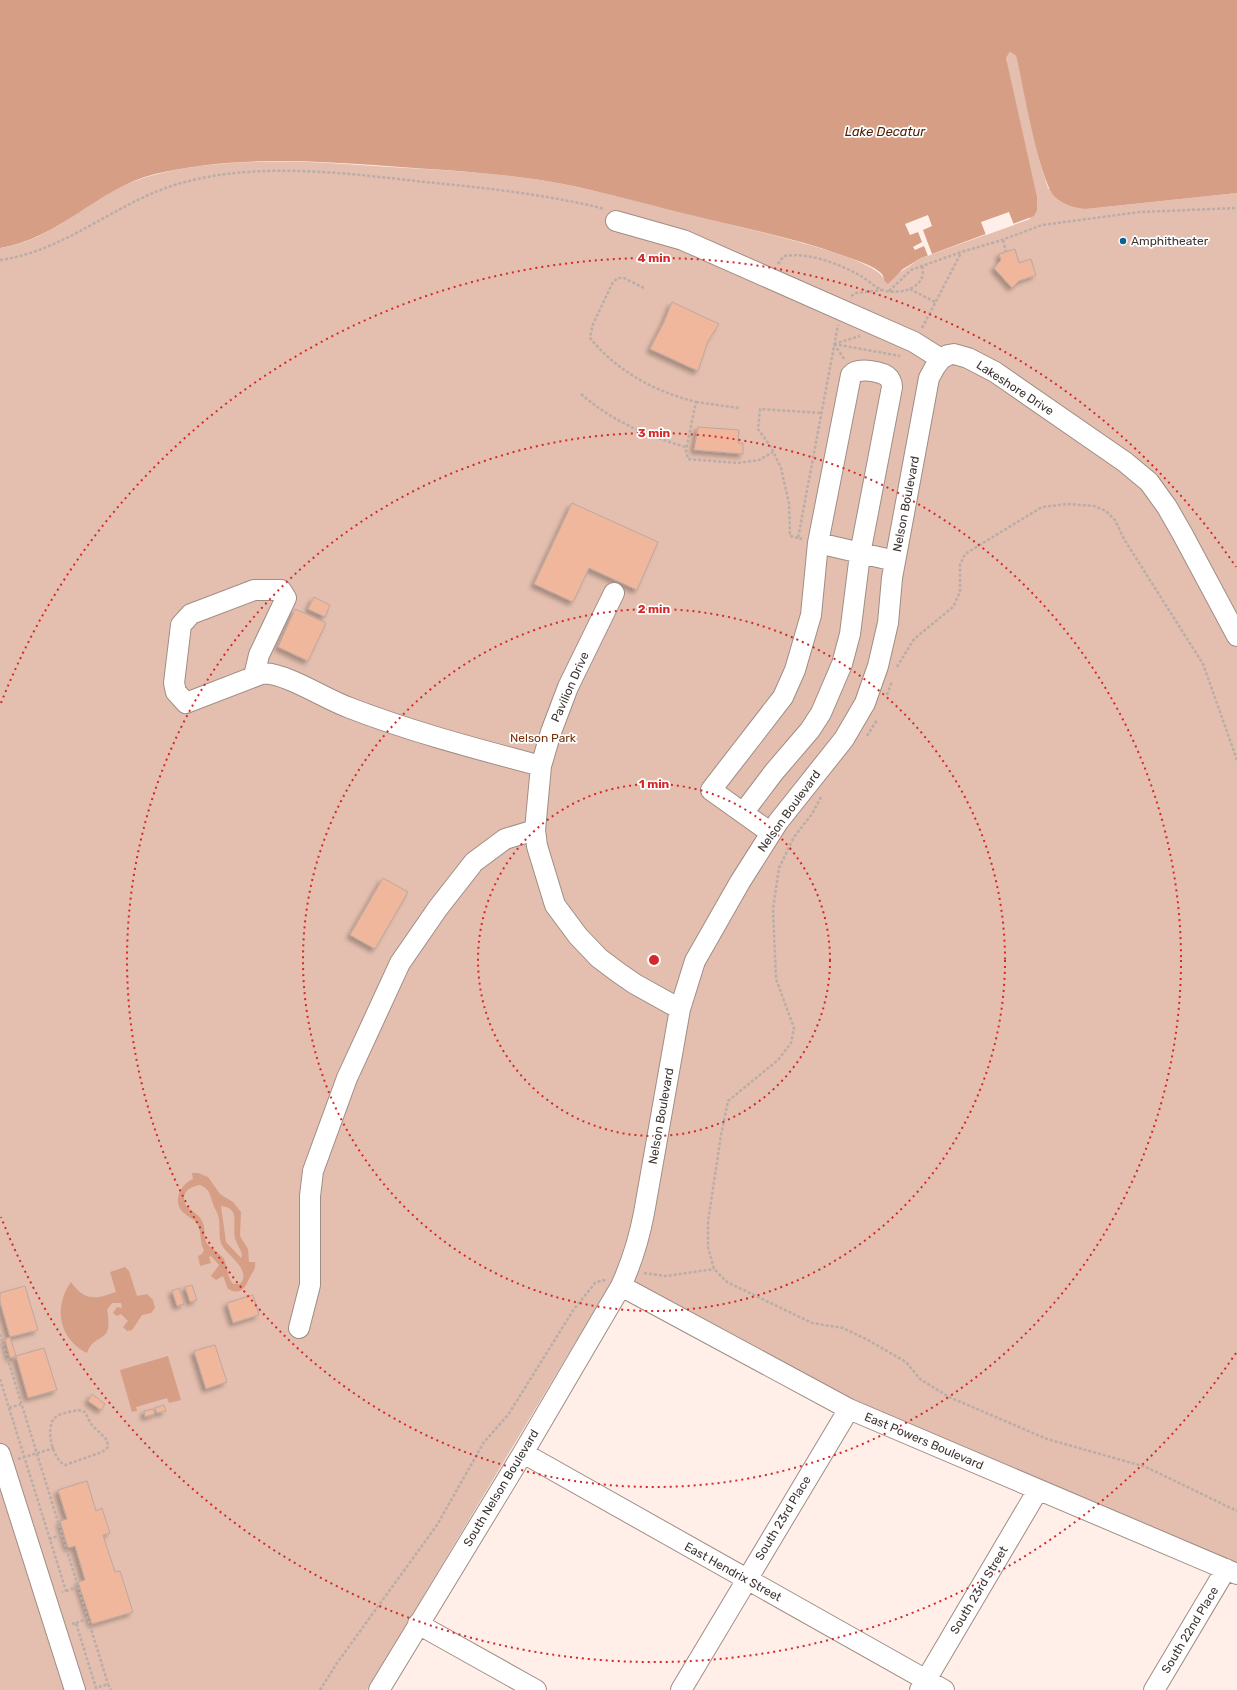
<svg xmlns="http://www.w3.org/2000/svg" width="1237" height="1690" font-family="Rubik,sans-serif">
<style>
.green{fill:#e4bfaf}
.water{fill:#d69e84;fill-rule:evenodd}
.pier{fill:#ffefe8}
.building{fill:#f1b79c;stroke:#bba8a0;filter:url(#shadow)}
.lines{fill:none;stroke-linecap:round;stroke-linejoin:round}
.minor-casing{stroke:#9f8d85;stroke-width:22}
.path{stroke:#baada7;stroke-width:2.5;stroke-dasharray:3 2;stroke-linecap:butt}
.minor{stroke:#fff;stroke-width:20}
.ring{fill:none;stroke:#d62828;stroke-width:2;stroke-dasharray:2 4}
.poi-dot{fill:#0f6394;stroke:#fff;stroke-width:1.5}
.labels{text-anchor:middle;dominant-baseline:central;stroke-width:3.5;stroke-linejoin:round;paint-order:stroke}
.poi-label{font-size:12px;fill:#3c3431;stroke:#fff;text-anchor:start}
.street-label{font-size:12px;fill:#3c3431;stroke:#fff}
.park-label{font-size:12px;fill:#743007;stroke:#fff}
.water-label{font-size:13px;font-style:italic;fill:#4e1c00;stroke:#fff}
.centre{fill:#d62828;stroke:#fff;stroke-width:2}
.ring-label{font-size:12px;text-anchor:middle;font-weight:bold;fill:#d62828;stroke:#fff;stroke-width:3.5;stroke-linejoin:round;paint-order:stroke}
</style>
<defs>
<filter id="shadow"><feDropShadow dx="-3.5" dy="3.5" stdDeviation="2" flood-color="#0004"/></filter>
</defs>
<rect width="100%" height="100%" fill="#ffefe8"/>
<path class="green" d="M1010,52L1016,56L1041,166L1048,188L1086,209L1237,193V1567L855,1403L615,1276L367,1690H0V248C47,241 78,209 119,188C138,178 159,173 181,169C248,158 307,161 374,166C437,170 501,172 563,184C631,198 698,217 765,233C787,239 876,260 884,279L896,275L921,258L1030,219L1006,58Z"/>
<path class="water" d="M0,0H1237V193L1086,209C1075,208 1064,205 1055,197C1039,180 1023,84 1016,56L1010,52L1006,58L1037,197V210L1034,216L921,258L903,269L888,284C882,280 885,277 881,273C872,265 858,261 847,257C799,239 748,229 699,217C653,206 608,193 563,184C500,172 436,170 373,165C299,160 227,157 155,174C98,188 59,239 0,248Z
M192,1173H198L208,1177L220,1194L233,1202L241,1212L240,1236L248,1249L249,1262H255C256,1269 253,1271 250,1277C245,1287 242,1296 228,1289L223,1276L216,1280L211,1276L219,1265L211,1256L209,1257L211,1263L200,1266L198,1256L202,1254L204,1250C199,1242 202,1231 197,1223C194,1219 188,1217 185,1214C171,1203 180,1184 193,1179ZM200,1185C210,1189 210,1195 213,1204C214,1208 217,1211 218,1215C221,1224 218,1234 221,1243C225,1255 253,1269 240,1284H234C227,1280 228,1267 224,1259C219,1252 210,1249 206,1242C203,1235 206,1227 202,1221C198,1211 183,1210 184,1197C185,1189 193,1186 200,1185ZM221,1206C243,1208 230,1228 236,1241C238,1247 244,1253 241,1258L226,1242Z
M125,1267L129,1271L137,1296L147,1294L153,1300L155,1308L151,1313L142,1315L132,1330L127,1331L123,1327L128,1321L121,1314L117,1316L113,1313L117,1307L122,1308L121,1303H112L107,1310C114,1346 95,1331 87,1353C59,1339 53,1307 71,1282C85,1302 96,1299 116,1292L110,1272Z
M168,1356L181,1400L169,1403L167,1398L136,1407L137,1411L132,1412L120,1370Z"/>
<path class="pier" d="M1009,212L1014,225L986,235L981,222Z
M928,215L932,226L923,230L932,254L928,256L924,246L915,250L913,247L922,242L918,232L910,235L905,224Z"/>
<path class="building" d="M1015,249L1019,263L1031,259L1036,275L1019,281L1012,288L994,268L1001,260L999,254Z
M672,302L719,324L708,341L698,371L650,349L664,322Z
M698,427L739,430L738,443H743V454L694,450Z
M572,503L658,542L637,590L589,568L573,602L534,584Z
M314,597L330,605L325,617L308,609Z
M295,609L326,623L308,661L278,647Z
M383,878L408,892L375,949L350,935Z
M192,1285L197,1300L190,1302L185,1287Z
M25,1286L38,1330L10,1337L0,1302V1293Z
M179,1288L184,1304L177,1306L172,1291Z
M253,1295L259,1315L233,1323L227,1303Z
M10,1337L16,1356L10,1358L5,1339Z
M215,1345L227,1382L206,1389L194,1351Z
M44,1348L57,1390L28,1398L16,1356Z
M92,1394L105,1404L101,1410L88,1401Z
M164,1405L166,1411L157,1413L155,1408Z
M153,1409L155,1414L145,1417L144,1411Z
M87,1481L96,1511L102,1508L110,1533L103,1535L115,1572L120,1571L133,1612L92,1624L78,1582L85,1580L75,1546L68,1548L60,1521L67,1519L58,1490Z"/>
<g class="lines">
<defs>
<path id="minor" d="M616,221L683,240L914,342L941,359
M818,543L895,561
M614,593L568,687L551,732L541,766L535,830L537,846L555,905L578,936L599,958L619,973L635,984L680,1009
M254,676L259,655L286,598L281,590H254L191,614L181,625L174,683L176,692L186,703L264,673C290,675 323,698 350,708C412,732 477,749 541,766
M743,813L774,772L810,730L821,713L842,664L850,634L860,554L892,387C892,384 891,381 889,378C883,371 857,367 851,375L818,543L811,615L795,670L783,697L711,790L771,833
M621,1286L849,1409L1237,1574
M299,1328L310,1285V1196L313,1171L347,1078L400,963L438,908L474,862L505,839L535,830
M523,1453L944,1690
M0,1454L75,1690
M418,1624L536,1690
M379,1690L523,1453L621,1286C632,1262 639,1239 644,1213L680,1009L695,961L740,882L778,822L844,739L865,703L878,666L888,623L892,578L929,378L935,367L941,359L948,355L954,354L968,358L995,372L1125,462L1149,482L1167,507L1183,535L1237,636
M681,1690L849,1409
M920,1690L1038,1490
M1154,1690L1226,1569"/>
</defs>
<use href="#minor" class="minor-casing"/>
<path class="path" d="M1003,240L1006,252
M0,260C66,251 116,202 178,184C255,161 346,173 425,182C485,188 545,194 605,209
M778,264L784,256C810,252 839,264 861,276C869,281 877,289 885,291C902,294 928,288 922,265
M644,288L624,278H618L613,282L593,324L590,338C618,372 654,391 696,402L686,450L688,459L738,463L759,460L773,452
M910,289L935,302
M889,291L911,270L961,252L999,241L1042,225L1140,212L1237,208
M851,296L856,293L883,290
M922,328L961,253
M834,344L900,356
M834,344L860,336
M834,344L845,360
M581,394C612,421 647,436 686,447
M696,402L739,408
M798,538L790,536L789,503L781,468L771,447L758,429L760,409L821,413
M802,539L798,538L838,325
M897,667L914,639L953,607L960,592V565L965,554L1042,507L1068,504L1094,506L1106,511L1115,520L1124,539L1203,664L1237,760
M887,695L892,681
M867,736L877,720
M821,797L812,814L794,837L779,868L773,909L776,979L794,1028L791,1043L778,1060L728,1101L721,1135L708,1222V1247L714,1269L727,1282L812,1323L843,1328L868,1340L906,1362L920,1379L949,1397L1047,1439L1146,1467L1237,1511
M644,1273L666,1276L714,1269
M0,1334L108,1684
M0,1379L66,1591L62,1592
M9,1408L21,1404
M78,1410L85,1412L91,1424L107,1440L108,1447L102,1452L65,1465C53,1460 46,1431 53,1420C57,1413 71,1412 78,1410Z
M18,1459L54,1448
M49,1539L61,1535
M66,1591L77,1587
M76,1623L87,1619
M72,1624L76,1623L96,1688L108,1684L111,1690
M320,1690L337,1663L437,1525L484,1442L508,1415L574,1309L595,1283L603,1280L606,1281"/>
<use href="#minor" class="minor"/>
</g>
<g class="ring">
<circle cx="654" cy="960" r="176"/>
<circle cx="654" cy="960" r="351"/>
<circle cx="654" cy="960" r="527"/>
<path d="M1236 1353A702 702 0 0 1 1 1217M1 703A702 702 0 0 1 1236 567"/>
</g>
<circle class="poi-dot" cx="1123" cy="241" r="4"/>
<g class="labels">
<g class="poi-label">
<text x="1131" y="241">Amphitheater</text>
</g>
<g class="street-label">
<text transform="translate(1015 388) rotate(33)">Lakeshore Drive</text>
<text transform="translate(906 504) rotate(-79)">Nelson Boulevard</text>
<text transform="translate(570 687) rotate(-66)">Pavilion Drive</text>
<text transform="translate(789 811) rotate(-54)">Nelson Boulevard</text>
<text transform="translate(661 1116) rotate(-80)">Nelson Boulevard</text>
<text transform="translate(924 1441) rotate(23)">East Powers Boulevard</text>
<text transform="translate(501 1488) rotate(-59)">South Nelson Boulevard</text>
<text transform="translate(783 1518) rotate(-59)">South 23rd Place</text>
<text transform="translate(733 1572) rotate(29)">East Hendrix Street</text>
<text transform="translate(979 1590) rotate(-59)">South 23rd Street</text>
<text transform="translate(1190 1630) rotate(-59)">South 22nd Place</text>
</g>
<g class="park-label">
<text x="543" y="738">Nelson Park</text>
</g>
<g class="water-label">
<text x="885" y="131">Lake Decatur</text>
</g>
</g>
<circle cx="654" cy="960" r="6" class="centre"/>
<g class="ring-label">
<text x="654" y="262">4 min</text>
<text x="654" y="437">3 min</text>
<text x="654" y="613">2 min</text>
<text x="654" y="788">1 min</text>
</g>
</svg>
